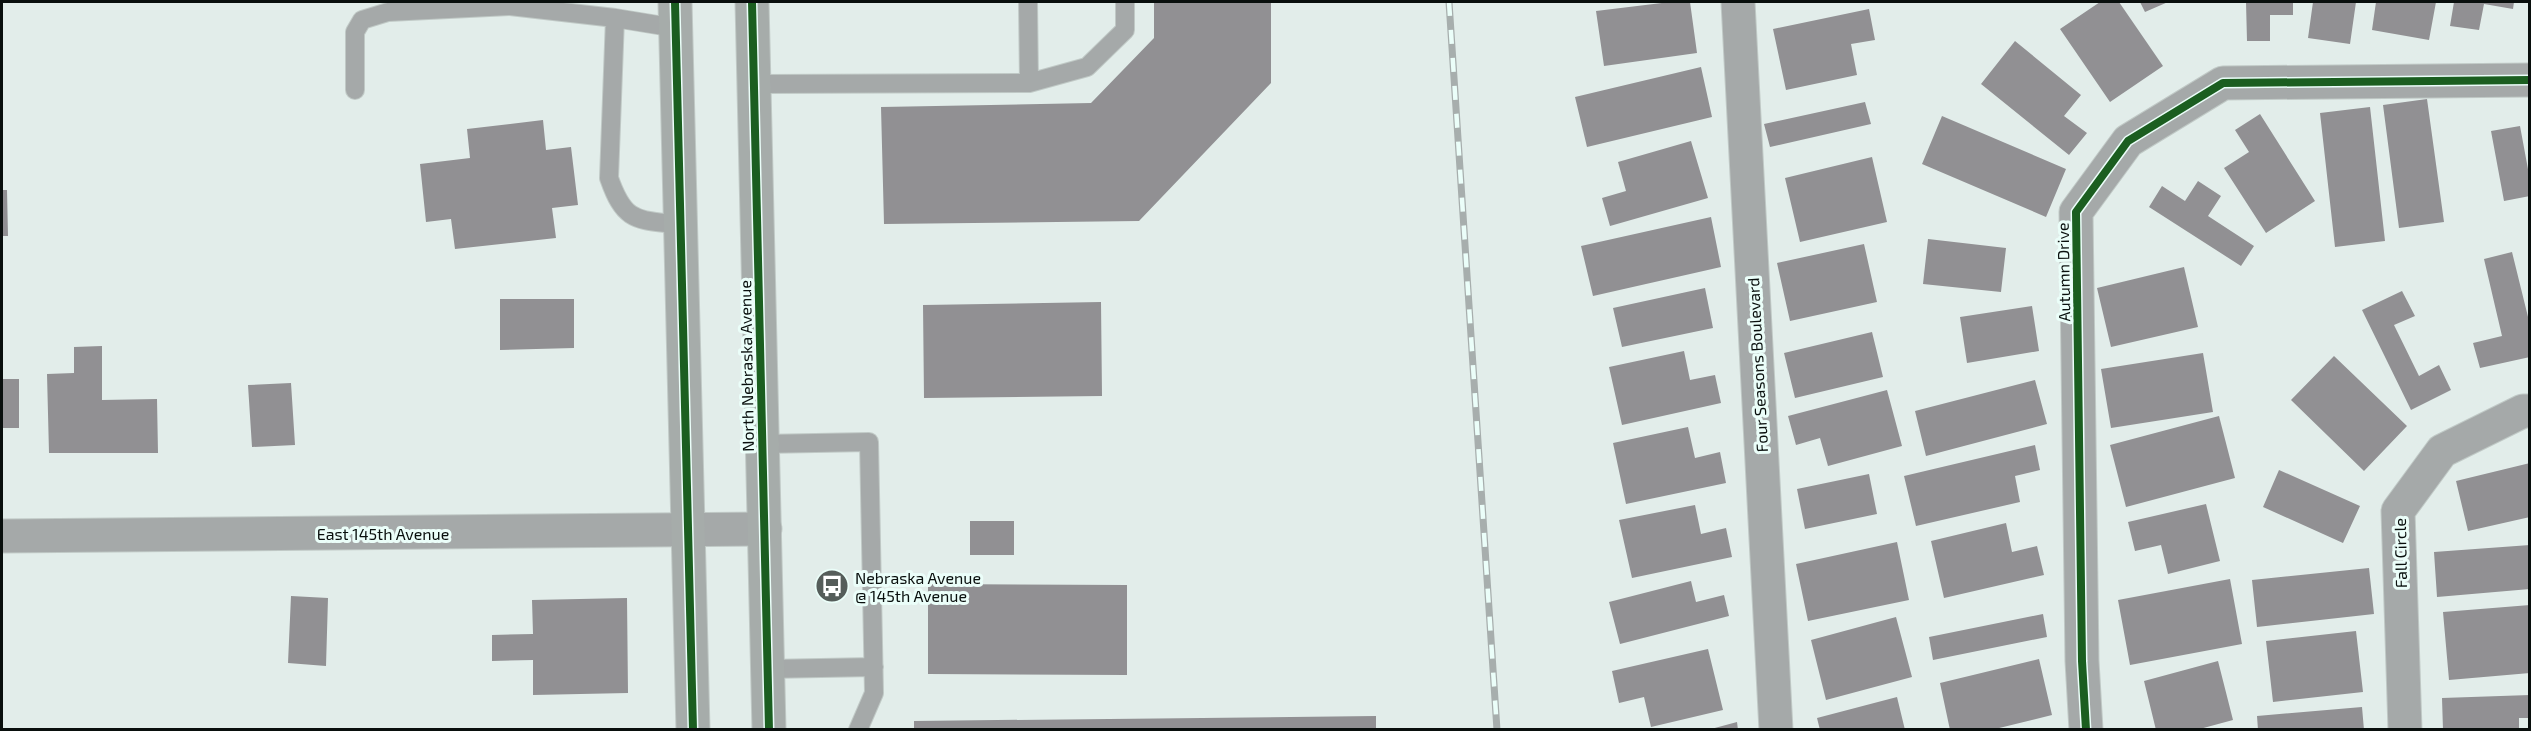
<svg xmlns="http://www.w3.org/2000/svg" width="2531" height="731" font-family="'Exo 2',sans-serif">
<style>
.building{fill:#919093}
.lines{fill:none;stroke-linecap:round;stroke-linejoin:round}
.service-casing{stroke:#c0c9c6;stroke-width:20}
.minor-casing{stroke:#c0c9c6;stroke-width:35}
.primary-casing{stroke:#c0c9c6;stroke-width:35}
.service{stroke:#a5a9a9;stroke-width:18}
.minor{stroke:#a5a9a9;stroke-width:33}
.primary{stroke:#a6acaa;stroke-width:33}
.rail-casing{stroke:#a7aead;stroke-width:7}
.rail{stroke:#ebfef9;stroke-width:4.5;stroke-dasharray:14;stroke-linecap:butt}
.cycleway-casing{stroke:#ebfef9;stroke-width:11}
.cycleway{stroke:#1b5e20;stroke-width:8}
.labels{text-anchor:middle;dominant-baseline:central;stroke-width:6;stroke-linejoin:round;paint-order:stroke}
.street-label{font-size:16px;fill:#090f0d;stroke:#ebfef9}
.poi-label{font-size:16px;fill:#090f0d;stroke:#ebfef9;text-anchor:start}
</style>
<rect width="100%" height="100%" fill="#e2edea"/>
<path class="building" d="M1154,2H1271V83L1139,221L884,224L881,107L1091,103L1154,38Z
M1670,2H1690L1697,53L1604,66L1596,11Z
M2100,2H2119L2163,66L2110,102L2060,29Z
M2140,2H2168L2145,12Z
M2246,2H2293V15H2270V41H2247Z
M2313,2H2356L2350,44L2308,38Z
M2376,2H2436L2429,40L2372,30Z
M2454,2H2514L2513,9L2484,4L2479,30L2450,26Z
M1869,9L1875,40L1851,44L1857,75L1786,90L1773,29Z
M2015,41L2081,95L2064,116L2087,133L2069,155L1981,84Z
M1701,67L1712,117L1587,147L1575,97Z
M2427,99L2444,222L2399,228L2383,105Z
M1865,102L1871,124L1770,147L1764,124Z
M2370,107L2385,241L2335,247L2320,113Z
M2260,114L2315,201L2266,233L2224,168L2249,152L2235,130Z
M1942,116L2066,169L2046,217L1922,164Z
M543,120L546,150L571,147L578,205L552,208L556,238L455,249L451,219L426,222L420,164L470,158L467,129Z
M2520,126L2530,180V196L2504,201L2491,131Z
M1691,141L1708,198L1610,226L1602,198L1626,191L1618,162Z
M1872,157L1887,222L1800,242L1785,178Z
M2198,181L2221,196L2208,216L2254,246L2241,266L2149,207L2162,186L2185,201Z
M2,190H7L8,236H2Z
M1711,217L1721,267L1593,296L1581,246Z
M1928,239L2006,248L2001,292L1923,284Z
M1864,244L1877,302L1790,321L1777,263Z
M2512,252L2530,325V357L2480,368L2473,343L2502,336L2484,259Z
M2184,267L2198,327L2111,347L2097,288Z
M1705,288L1713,328L1622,347L1613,308Z
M2402,291L2415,316L2394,325L2419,376L2439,365L2451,390L2411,410L2362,310Z
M500,299H574V348L500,350Z
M1101,302L1102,396L924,398L923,305Z
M2032,306L2039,351L1967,363L1960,317Z
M1872,332L1883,377L1795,398L1784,353Z
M102,346V400L157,399L158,453H49L47,374L74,373V347Z
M1684,351L1690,380L1715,375L1721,403L1622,425L1609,367Z
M2203,353L2213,412L2111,428L2101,369Z
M2334,356L2407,426L2364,471L2291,400Z
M2,379H19V428H2Z
M2035,380L2047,424L1926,456L1915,411Z
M291,383L295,445L252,447L248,385Z
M1887,390L1902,446L1828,466L1820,438L1796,445L1788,416Z
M2219,416L2235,478L2126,507L2110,445Z
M1688,427L1695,458L1720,452L1726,483L1626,504L1613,443Z
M2035,445L2040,470L2015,476L2020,502L1916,526L1904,476Z
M2530,463V517L2468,531L2456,481Z
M2279,470L2360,506L2343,543L2263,507Z
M1869,474L1877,514L1805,529L1797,489Z
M2206,504L2220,561L2168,574L2161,545L2135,551L2128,522Z
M1695,505L1701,534L1726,528L1732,557L1632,578L1619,520Z
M970,521H1014V555H970Z
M2006,523L2012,552L2037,546L2044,575L1944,598L1931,541Z
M1897,542L1909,600L1808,621L1796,564Z
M2530,545V589L2437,597L2434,552Z
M2369,568L2374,614L2257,627L2252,580Z
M2230,579L2242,644L2130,665L2118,600Z
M1691,581L1696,602L1724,595L1729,616L1620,644L1609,602Z
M928,584L1127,585V675L928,674Z
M291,596L328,598L326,666L288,663Z
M627,598L628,693L533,695V660L492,661V635L533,634L532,600Z
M2530,605V673L2449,680L2443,612Z
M2043,614L2047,637L1933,660L1929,637Z
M1896,617L1912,677L1826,700L1811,640Z
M2356,631L2363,692L2273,702L2266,641Z
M1708,649L1723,710L1651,727L1644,697L1619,703L1612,671Z
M2039,659L2052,715L1991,730H1950L1940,683Z
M2218,661L2233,720L2196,730H2156L2144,681Z
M2530,695V718H2519V730H2443L2442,698Z
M1897,697L1905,730H1820L1817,718Z
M2362,707L2364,730H2258L2257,716Z
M1376,716V730H914V721Z
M1737,722L1738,730H1711V729Z"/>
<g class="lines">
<defs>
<path id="service" d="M1028,2L1029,83
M615,18L609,178C625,224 637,219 681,225
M754,84L1029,83L1087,67L1125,30V2
M355,90V32L362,20L388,12L510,6L615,18L676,28
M761,444L869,442L874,693L858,730
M768,669L874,667"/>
<path id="minor" d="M1738,2L1776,730
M2,536L765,529
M2086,730L2082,661L2076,212L2128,141L2223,83L2530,80
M2405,730L2398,511L2442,451L2523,411H2530"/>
<path id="primary" d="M675,2L693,730
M752,2L769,730"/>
</defs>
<use href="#service" class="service-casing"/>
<use href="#minor" class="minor-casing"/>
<use href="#primary" class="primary-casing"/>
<use href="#service" class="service"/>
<use href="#minor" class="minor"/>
<use href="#primary" class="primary"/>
<defs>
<path id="rail" d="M1449,2L1497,730"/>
</defs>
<use href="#rail" class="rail-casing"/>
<use href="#rail" class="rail"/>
<defs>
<path id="cycleway" d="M675,2L693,730
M752,2L769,730
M2086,730L2082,661L2076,212L2128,141L2223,83L2530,80"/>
</defs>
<use href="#cycleway" class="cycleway-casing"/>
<use href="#cycleway" class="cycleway"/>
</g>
<defs>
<symbol id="bus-disc" viewBox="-11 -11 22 22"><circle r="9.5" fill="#555d5a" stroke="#ebfef9"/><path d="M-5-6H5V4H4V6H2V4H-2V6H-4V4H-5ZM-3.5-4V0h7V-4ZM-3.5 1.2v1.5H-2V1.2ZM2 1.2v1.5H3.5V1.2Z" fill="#fff"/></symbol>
</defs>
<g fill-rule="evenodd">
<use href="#bus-disc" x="813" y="567" width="38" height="38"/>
</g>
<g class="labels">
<g class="street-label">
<text transform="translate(2063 272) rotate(-91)">Autumn Drive</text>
<text transform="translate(1757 365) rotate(-93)">Four Seasons Boulevard</text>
<text transform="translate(746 366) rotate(-91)">North Nebraska Avenue</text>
<text x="383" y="533">East 145th Avenue</text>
<text transform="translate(2400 553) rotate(-91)">Fall Circle</text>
</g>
<g class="poi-label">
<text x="855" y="577">Nebraska Avenue<tspan x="855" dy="18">@ 145th Avenue</tspan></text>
</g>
</g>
<rect width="2531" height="731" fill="none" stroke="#090f0d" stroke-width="6"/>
</svg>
